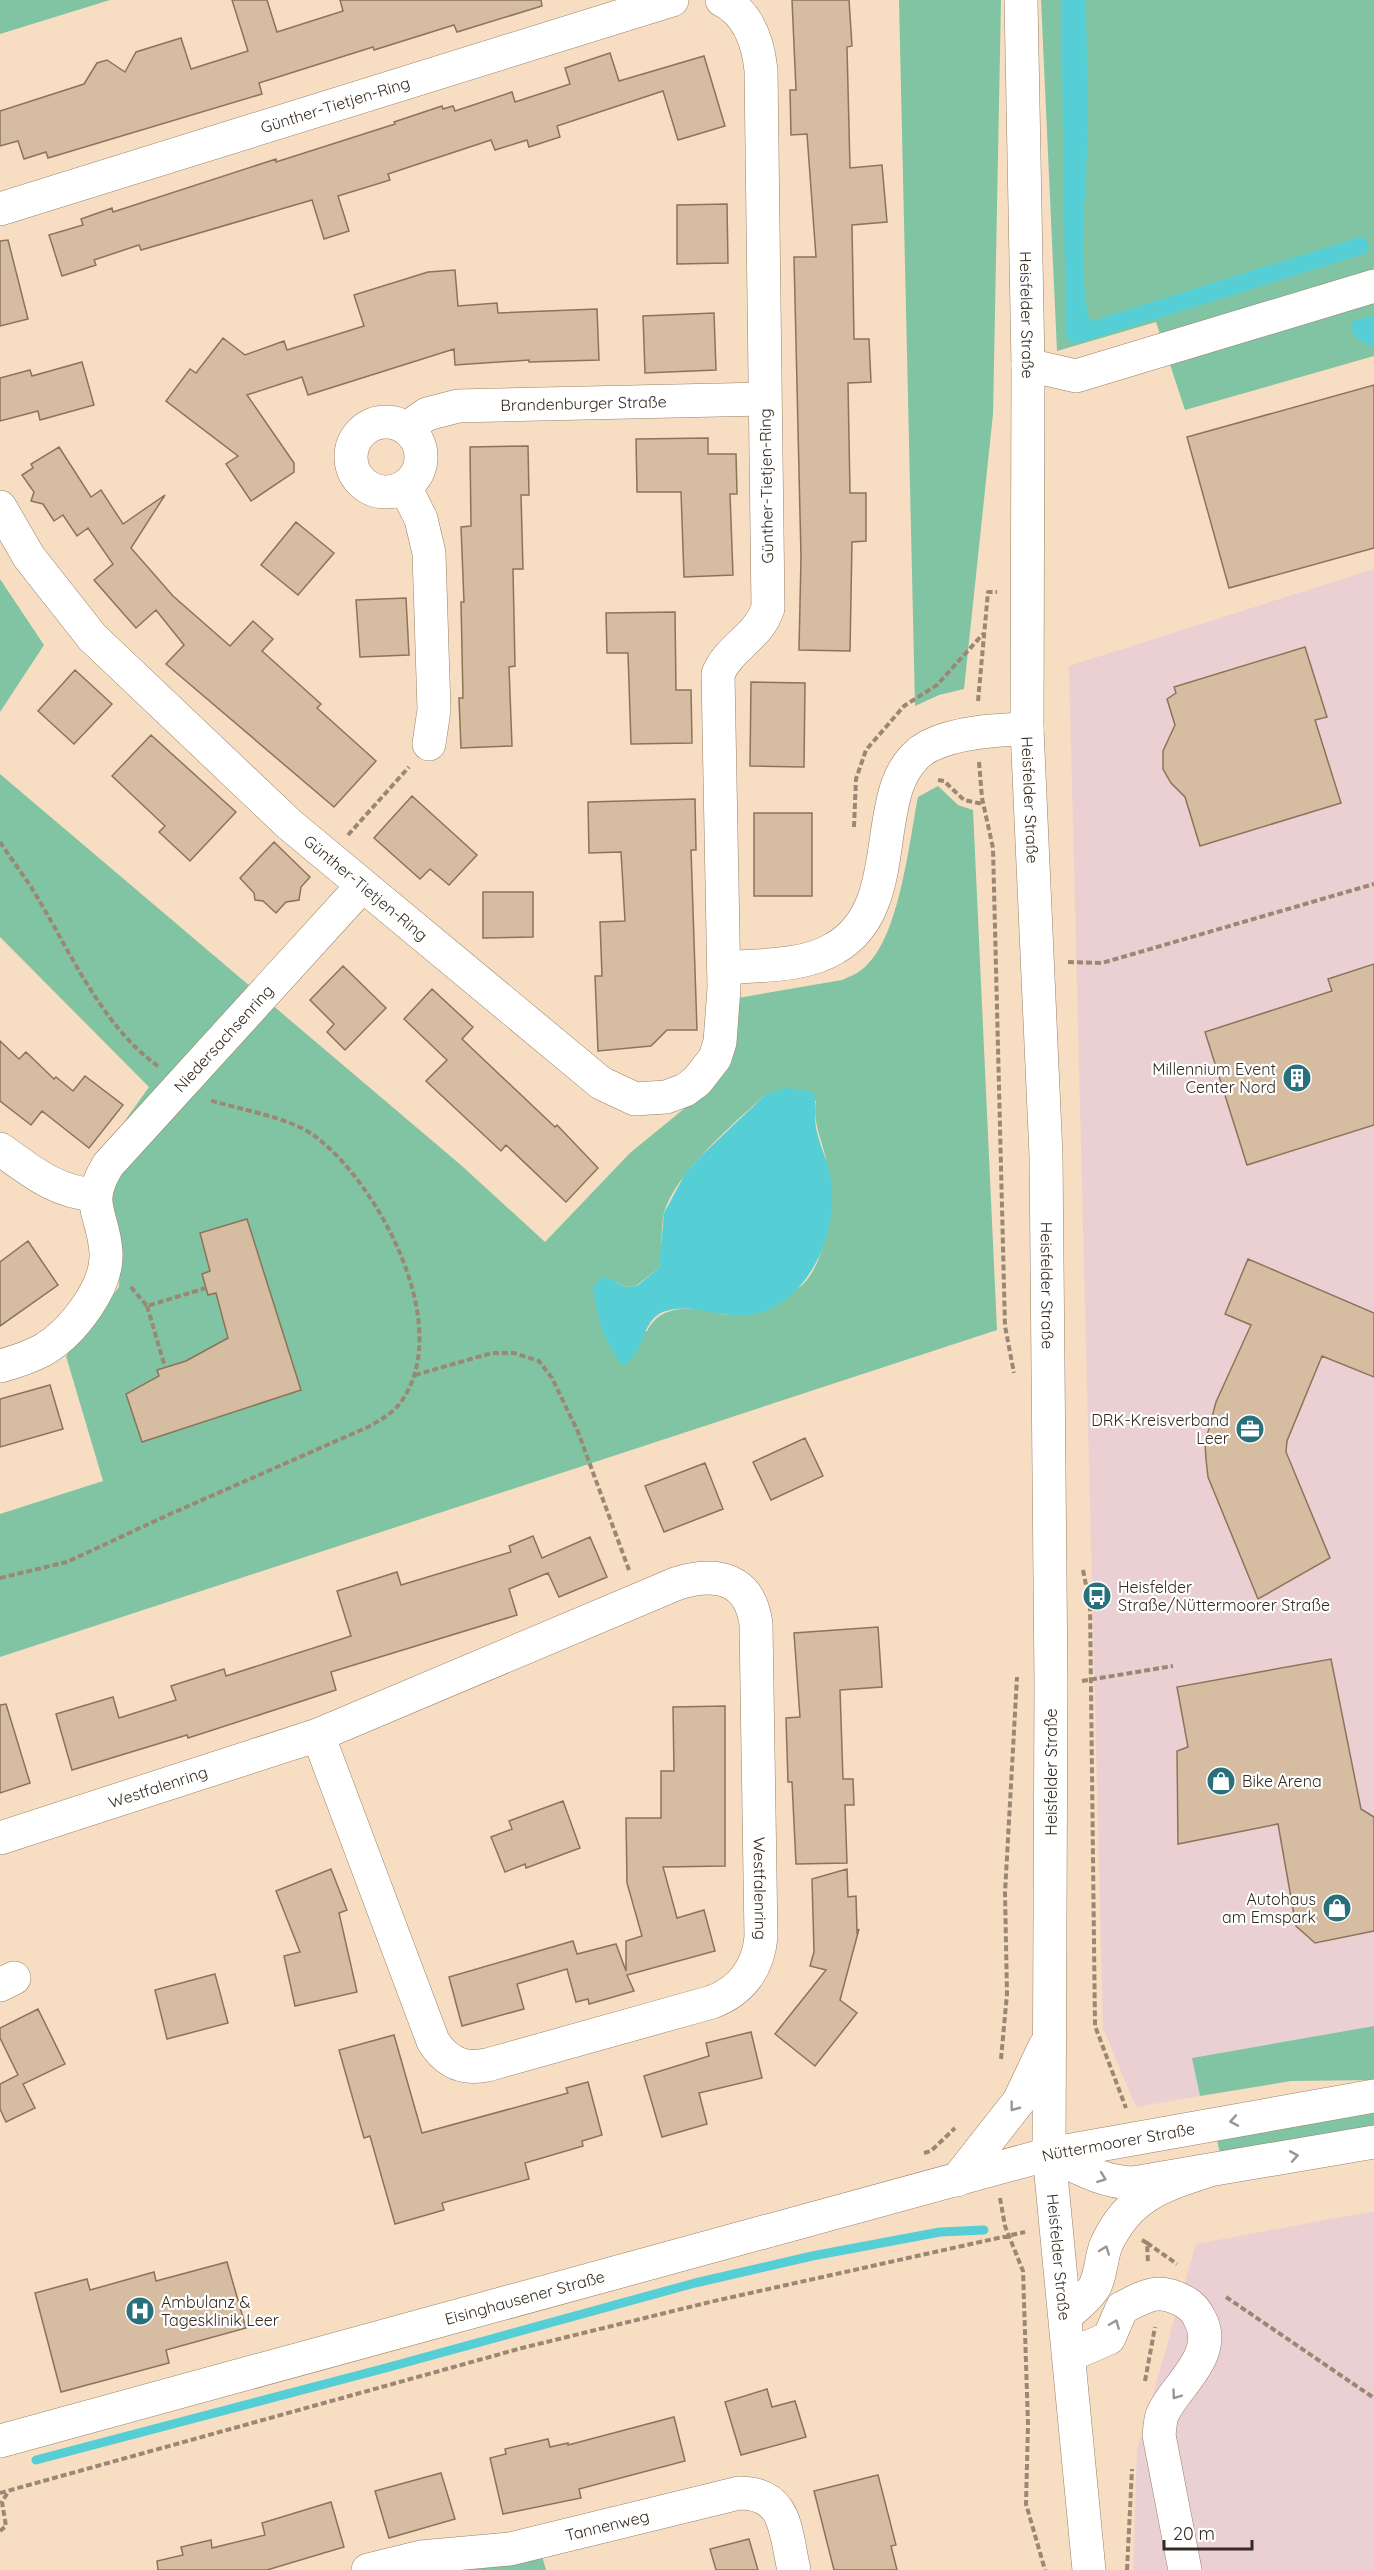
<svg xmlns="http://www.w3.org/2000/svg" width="1374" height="2570" viewBox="0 0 1374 2570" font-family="Quicksand,sans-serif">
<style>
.commercial{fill:#ebd0d3}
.green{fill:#80c4a3;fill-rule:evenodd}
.water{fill:#55cfd5}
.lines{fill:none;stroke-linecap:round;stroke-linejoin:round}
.stream{stroke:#55cfd5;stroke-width:9}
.building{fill:#d6bca1;stroke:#8c745a;stroke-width:1.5}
.minor-casing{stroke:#998067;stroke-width:34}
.major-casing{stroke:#998067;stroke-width:34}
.path{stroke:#9a8874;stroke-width:4;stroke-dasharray:6 3;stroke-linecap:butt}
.minor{stroke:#fff;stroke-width:33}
.major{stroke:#fff;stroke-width:33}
.oneway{stroke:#9a9590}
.labels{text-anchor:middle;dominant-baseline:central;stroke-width:4.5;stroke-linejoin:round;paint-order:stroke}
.street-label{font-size:16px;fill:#352b20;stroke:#fff}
.poi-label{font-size:16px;fill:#352b20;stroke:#fff;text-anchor:end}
</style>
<rect width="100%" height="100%" fill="#f7ddc1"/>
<path class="commercial" d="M 1374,569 L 1374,2026 L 1193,2058 L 1200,2096 L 1136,2107 L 1103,2028 L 1069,666 Z
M 1374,2211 L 1374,2570 L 1133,2570 L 1137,2450 L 1196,2244 Z"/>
<path class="green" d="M 0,0 L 110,0 L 0,34 Z
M 899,0 L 1001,0 L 993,414 L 964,689 L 939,695 L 915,706 Z
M 1041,0 L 1374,0 L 1374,356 L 1185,410 L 1156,322 L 1057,351 Z
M 0,579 L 44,645 L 0,712 Z
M 0,774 L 462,1166 L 545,1242 L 630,1153 L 718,1081 L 729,1058 L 738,998 L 842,980 C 851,976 859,973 866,966 C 900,934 909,842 918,797 L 938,786 L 958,805 L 973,810 L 997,1330 L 0,1657 L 0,1514 L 103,1481 L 66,1356 L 119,1287 L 120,1252 L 97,1160 L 149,1087 L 0,937 ZM 765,1095 L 816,1101 C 813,1122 820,1135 825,1155 C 833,1191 831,1259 801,1286 C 797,1289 734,1315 729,1315 C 723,1315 716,1312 711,1311 C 685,1307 660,1306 647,1331 L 609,1345 L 604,1328 L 615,1281 L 624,1287 L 636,1286 L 659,1268 C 663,1250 660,1231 664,1213 C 675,1173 734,1123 765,1095 Z
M 1374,2026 L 1374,2080 L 1291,2081 L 1200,2096 L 1192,2058 Z
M 1374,2109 L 1374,2134 L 1221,2159 L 1217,2140 Z
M 542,2556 L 546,2570 L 458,2570 Z"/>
<path class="water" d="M 1061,0 L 1086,0 C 1086,49 1089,98 1087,146 C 1086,204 1077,262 1089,320 L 1092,321 L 1360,237 L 1366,240 L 1369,249 L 1364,254 L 1079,343 L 1071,342 L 1066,336 Z
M 1374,316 L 1374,346 C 1362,344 1354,338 1351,326 L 1354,320 Z
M 787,1088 L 813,1092 C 818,1105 813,1118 817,1132 C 821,1149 829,1164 831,1181 C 839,1234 807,1307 749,1315 C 720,1319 692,1301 663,1312 C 640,1321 645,1356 623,1365 C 607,1351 593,1307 594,1286 L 603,1277 L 615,1281 L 624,1287 L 637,1286 L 659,1268 L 664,1213 L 685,1174 L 702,1155 L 765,1095 Z"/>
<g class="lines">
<path class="stream" d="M 36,2460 L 382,2369 L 695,2283 L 812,2256 L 940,2232 L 984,2230"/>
</g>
<path class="building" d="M 232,0 L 267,0 L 277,32 L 343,11 L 340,0 L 541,0 L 542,6 L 457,32 L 454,25 L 374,50 L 373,47 L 259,83 L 262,94 L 48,158 L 46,152 L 24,159 L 18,141 L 0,146 L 0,111 L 84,84 L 97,63 L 107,60 L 125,72 L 136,52 L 181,38 L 191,69 L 248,51 Z
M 792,0 L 849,0 L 852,46 L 847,47 L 850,168 L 882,165 L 887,222 L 852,225 L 854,339 L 869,339 L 871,382 L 848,383 L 850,493 L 866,493 L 866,541 L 852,542 L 850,651 L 799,650 L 801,557 L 794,257 L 816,257 L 807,134 L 791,135 L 790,90 L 796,90 Z
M 610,53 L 619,81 L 704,56 L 725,126 L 678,140 L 663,91 L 557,126 L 560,137 L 529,147 L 527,140 L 495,150 L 491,140 L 388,174 L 390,180 L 338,196 L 349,231 L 324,239 L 312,200 L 141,250 L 139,245 L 94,260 L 96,265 L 62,276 L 49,235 L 83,225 L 81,219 L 112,208 L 113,212 L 276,159 L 276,162 L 395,124 L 394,122 L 442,106 L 443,109 L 453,106 L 455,111 L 512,92 L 515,102 L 570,84 L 565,68 Z
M 727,204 L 728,263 L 677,264 L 677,205 Z
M 8,240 L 28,319 L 0,326 L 0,241 Z
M 455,270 L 458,306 L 497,303 L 498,313 L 597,309 L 599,360 L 529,362 L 529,360 L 455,365 L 454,349 L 308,395 L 302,377 L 247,395 L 294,463 L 294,472 L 251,501 L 226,464 L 238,456 L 166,401 L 190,369 L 196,373 L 223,338 L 245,355 L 284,341 L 287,350 L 364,326 L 354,295 L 428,272 Z
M 714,313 L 716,370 L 645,373 L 643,316 Z
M 82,362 L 94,405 L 40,420 L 38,411 L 0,421 L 0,378 L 30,370 L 32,376 Z
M 1374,385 L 1374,548 L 1229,588 L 1187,437 Z
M 708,438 L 708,454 L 736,454 L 737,494 L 730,494 L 733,575 L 684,577 L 681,492 L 637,492 L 636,439 Z
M 528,446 L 529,495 L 521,495 L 523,569 L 513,569 L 515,666 L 509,667 L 512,746 L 461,748 L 459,698 L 463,698 L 461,602 L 464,602 L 461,527 L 471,526 L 470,447 Z
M 59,447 L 91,497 L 101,490 L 123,524 L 165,495 L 131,548 L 173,596 L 230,646 L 253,621 L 273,639 L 262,651 L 321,704 L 317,708 L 376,761 L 334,807 L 166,664 L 184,645 L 156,610 L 136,628 L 94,580 L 113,564 L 88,528 L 77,536 L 63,515 L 54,521 L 43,504 L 31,501 L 34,492 L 22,475 L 33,468 L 31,464 Z
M 296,522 L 334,553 L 298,595 L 261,565 Z
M 406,598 L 409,655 L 360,657 L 356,600 Z
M 675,612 L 676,690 L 691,690 L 692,743 L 631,744 L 628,653 L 607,653 L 606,613 Z
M 1305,647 L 1327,717 L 1315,720 L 1341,803 L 1200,846 L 1185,797 L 1171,783 L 1163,769 L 1163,751 L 1175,725 L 1167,699 L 1176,693 L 1174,687 Z
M 75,670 L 112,704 L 74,744 L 38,711 Z
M 751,682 L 805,683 L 804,767 L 750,766 Z
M 151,735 L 236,812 L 190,861 L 159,832 L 165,826 L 112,776 Z
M 412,796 L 477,855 L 449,885 L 430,869 L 420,879 L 374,838 Z
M 695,799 L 696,850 L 691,850 L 697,1030 L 667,1030 L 651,1046 L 598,1051 L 595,976 L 602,976 L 600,922 L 625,921 L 621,852 L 589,853 L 588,802 Z
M 754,813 L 812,813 L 812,896 L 754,896 Z
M 274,842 L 310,877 L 301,887 L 299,900 L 286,902 L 276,913 L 263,901 L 255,900 L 254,893 L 240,878 Z
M 483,892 L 533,892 L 533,937 L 483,938 Z
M 1374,964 L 1374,1125 L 1247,1165 L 1205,1032 L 1332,991 L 1328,979 Z
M 343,966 L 386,1008 L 345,1050 L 327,1032 L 334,1024 L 310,1000 Z
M 432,989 L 473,1027 L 462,1039 L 555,1127 L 557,1125 L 598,1168 L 566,1202 L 506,1145 L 501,1151 L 426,1081 L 447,1060 L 404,1019 Z
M 0,1041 L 19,1059 L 26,1052 L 54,1079 L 56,1077 L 73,1091 L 85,1076 L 123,1105 L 89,1148 L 42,1111 L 31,1125 L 0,1101 Z
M 247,1219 L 301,1390 L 142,1442 L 126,1394 L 159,1376 L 157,1370 L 186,1361 L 228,1338 L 216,1293 L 208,1295 L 202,1274 L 210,1271 L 200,1233 Z
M 28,1241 L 58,1285 L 0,1326 L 0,1262 Z
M 1248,1259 L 1374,1313 L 1374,1377 L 1322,1356 L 1287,1441 L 1286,1452 L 1330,1558 L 1258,1599 L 1208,1477 L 1206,1459 L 1205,1443 L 1216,1402 L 1251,1325 L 1225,1314 Z
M 50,1385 L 63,1429 L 0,1447 L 0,1399 Z
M 805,1438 L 823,1476 L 771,1500 L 753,1462 Z
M 705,1463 L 723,1509 L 664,1532 L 645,1486 Z
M 533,1536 L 542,1558 L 590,1537 L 607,1577 L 559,1597 L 548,1573 L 509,1589 L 517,1615 L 331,1672 L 336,1690 L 188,1738 L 187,1735 L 72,1770 L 56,1714 L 113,1697 L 119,1718 L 176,1700 L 171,1686 L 224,1669 L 226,1676 L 351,1636 L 337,1591 L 397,1572 L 401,1585 L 511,1552 L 509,1546 Z
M 878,1627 L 882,1687 L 840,1690 L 843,1779 L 853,1779 L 854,1805 L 845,1805 L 847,1863 L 796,1864 L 792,1782 L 788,1782 L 786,1718 L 800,1717 L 794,1633 Z
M 1331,1659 L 1361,1809 L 1374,1817 L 1374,1931 L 1315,1943 L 1296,1926 L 1278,1824 L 1178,1844 L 1177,1751 L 1188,1747 L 1177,1687 Z
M 6,1704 L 30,1783 L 0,1793 L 0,1705 Z
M 725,1706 L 725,1866 L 663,1867 L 677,1918 L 704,1910 L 715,1951 L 627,1975 L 634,1991 L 589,2004 L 588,1999 L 576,2002 L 567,1969 L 517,1984 L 524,2009 L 462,2026 L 449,1977 L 573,1941 L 577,1954 L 616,1944 L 626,1971 L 626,1941 L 642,1936 L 627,1883 L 626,1818 L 661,1818 L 661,1771 L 674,1771 L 673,1707 Z
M 563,1801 L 580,1848 L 526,1868 L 525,1864 L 505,1872 L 491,1837 L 512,1829 L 509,1821 Z
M 331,1869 L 347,1910 L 339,1913 L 357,1992 L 295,2006 L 284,1956 L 300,1952 L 276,1891 Z
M 847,1869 L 848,1897 L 856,1896 L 857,1932 L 859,1929 L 840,2000 L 857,2013 L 815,2066 L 775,2034 L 826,1970 L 810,1966 L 814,1952 L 812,1879 Z
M 215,1974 L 228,2023 L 167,2039 L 155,1990 Z
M 38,2009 L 65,2064 L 23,2084 L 35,2108 L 6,2122 L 0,2109 L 0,2084 L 18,2075 L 0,2038 L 0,2028 Z
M 751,2032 L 762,2078 L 699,2093 L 707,2124 L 662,2137 L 644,2076 L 709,2056 L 706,2043 Z
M 394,2035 L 422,2133 L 568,2093 L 566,2088 L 588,2082 L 602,2135 L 582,2141 L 583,2146 L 525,2163 L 529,2179 L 442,2203 L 444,2210 L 395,2224 L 370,2136 L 364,2138 L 339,2050 Z
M 227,2262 L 246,2328 L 166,2350 L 169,2363 L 61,2392 L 35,2293 L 87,2279 L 90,2290 L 154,2272 L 156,2281 Z
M 767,2389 L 772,2407 L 795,2401 L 806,2437 L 741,2455 L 725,2402 Z
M 674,2417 L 685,2461 L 579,2489 L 581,2498 L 503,2514 L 490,2458 L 506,2454 L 505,2449 L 548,2439 L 550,2447 L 568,2443 L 568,2445 Z
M 441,2473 L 455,2519 L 389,2538 L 375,2491 Z
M 878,2475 L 896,2545 L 891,2546 L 897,2570 L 834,2570 L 814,2491 Z
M 331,2502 L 344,2547 L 267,2570 L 158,2570 L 157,2561 L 183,2555 L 181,2547 L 211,2540 L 212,2548 L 265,2535 L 262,2523 Z
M 749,2539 L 758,2570 L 716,2570 L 710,2549 Z"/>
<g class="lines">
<g class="minor-casing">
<g id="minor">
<path id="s1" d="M 0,209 L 672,0"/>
<path d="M 1028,365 L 1076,376 L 1374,286"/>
<circle cx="386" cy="457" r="35"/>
<path id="s2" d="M 407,428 L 427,414 L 458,406 L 764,399"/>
<path d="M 405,487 L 421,519 L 429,553 L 434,710 L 429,744"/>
<path id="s3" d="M 0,507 L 29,557 L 92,637 L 289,824 L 601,1083 L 635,1099 L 666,1097 L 685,1090 L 697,1081 L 715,1058 L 720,1042 L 724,988 L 718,674 C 729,647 759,637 768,608 L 761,70 C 758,42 748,13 722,0"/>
<path d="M 724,968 C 759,965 805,967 835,948 C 911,904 863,781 929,746 C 957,732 996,730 1027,729"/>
<path d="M 0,1149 C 31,1171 55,1192 95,1195"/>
<path id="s4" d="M 0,1366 C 15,1362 30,1357 43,1350 C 72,1333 108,1287 106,1253 C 104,1213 83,1206 108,1165 L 362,886"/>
<path id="s5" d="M 0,1838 L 318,1735 L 678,1583 C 718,1571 750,1579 756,1624 L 761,1937 C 758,1969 741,1991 712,2002 L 487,2065 C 463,2070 446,2062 433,2041 L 318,1735"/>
<path d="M 0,1985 L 14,1978"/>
<path d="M 1049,2154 C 1077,2167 1102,2182 1133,2183 L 1374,2142"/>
<path d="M 1070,2355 L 1109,2338 L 1122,2308 C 1147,2295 1159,2287 1185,2302 C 1193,2307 1196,2311 1200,2319 C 1219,2355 1177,2384 1163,2413 C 1160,2419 1160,2428 1159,2435 L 1185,2570"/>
<path id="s6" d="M 0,2441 L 1049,2154 L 1374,2096"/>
<path id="s7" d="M 368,2570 L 421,2557 L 510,2549 L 739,2493 C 788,2493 785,2532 794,2570"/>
</g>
</g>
<g class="major-casing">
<g id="major">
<path id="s8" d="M 1021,0 L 1028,365 L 1027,729 L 1046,1156 L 1051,1683 L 1049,2154 L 1089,2570"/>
<path d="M 957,2180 L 1019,2101 L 1045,2046"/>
<path d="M 1066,2316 C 1075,2307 1089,2297 1095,2286 C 1101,2274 1101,2258 1106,2245 C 1128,2197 1160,2186 1207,2171"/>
</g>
</g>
<path class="path" d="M 978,701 L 988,592 L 997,592
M 979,762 L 982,798 L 993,848 L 1005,1326 L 1014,1373
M 938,780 L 944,781 L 964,800 L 983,804
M 854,827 L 856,779 L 866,750 L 904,706 L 937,685 L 983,634
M 348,835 L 409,767
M 0,842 C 10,857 21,872 31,887 C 68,946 100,1025 158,1066
M 1068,962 L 1102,963 L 1374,884
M 131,1287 L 147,1306 L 206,1288
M 147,1306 L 165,1367
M 415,1375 L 492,1353 L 514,1353 L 539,1361 L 552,1378 L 578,1432 L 629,1570
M 1083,1570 L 1090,1605 L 1095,2026 L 1126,2108
M 0,1578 L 67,1562 L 168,1515 L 368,1427 C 382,1419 395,1412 403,1399 C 453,1324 379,1185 316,1137 C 290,1117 241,1110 209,1100
M 1082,1681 L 1173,1666
M 1001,2059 L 1007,1994 L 1005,1893 L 1017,1677
M 924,2153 L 931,2151 L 955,2128
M 1000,2198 L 1005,2226 L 1023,2271 L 1028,2424 L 1026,2504 L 1045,2570
M 1142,2240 L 1147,2243 L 1148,2263
M 1147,2243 L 1177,2264
M 1226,2297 L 1374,2398
M 1145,2381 L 1155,2327
M 0,2493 L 522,2348 L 710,2302 L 1025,2232
M 0,2531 L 6,2526 L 2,2502 L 8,2492
M 1127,2570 L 1132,2469"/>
<use href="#minor" class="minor"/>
<use href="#major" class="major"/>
</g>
<defs><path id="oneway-chevron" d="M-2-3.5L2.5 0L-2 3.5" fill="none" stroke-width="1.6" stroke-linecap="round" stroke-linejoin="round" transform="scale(1.5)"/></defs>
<g class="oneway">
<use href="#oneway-chevron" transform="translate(1014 2107) rotate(127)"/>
<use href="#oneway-chevron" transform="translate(1234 2121) rotate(170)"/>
<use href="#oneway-chevron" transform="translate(1294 2156) rotate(-10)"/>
<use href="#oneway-chevron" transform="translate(1102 2178) rotate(21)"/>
<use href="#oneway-chevron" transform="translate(1105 2250) rotate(-70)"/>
<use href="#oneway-chevron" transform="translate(1115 2324) rotate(-68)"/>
<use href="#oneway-chevron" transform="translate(1176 2395) rotate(126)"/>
</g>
<defs>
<g id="building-disc" transform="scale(1.5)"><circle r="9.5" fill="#28707b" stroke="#fff"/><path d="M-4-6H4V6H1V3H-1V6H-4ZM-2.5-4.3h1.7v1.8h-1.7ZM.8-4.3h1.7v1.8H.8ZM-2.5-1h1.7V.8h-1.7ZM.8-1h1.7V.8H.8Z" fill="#fff"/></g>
<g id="office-disc" transform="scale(1.5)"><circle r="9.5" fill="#28707b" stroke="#fff"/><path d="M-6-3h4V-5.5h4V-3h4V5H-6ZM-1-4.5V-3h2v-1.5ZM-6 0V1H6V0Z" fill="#fff"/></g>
<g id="bus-disc" transform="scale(1.5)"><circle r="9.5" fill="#28707b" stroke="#fff"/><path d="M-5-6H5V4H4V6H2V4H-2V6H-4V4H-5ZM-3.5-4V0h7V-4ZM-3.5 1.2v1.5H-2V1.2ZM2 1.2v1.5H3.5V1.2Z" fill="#fff"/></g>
<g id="shop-disc" transform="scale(1.5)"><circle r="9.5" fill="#28707b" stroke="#fff"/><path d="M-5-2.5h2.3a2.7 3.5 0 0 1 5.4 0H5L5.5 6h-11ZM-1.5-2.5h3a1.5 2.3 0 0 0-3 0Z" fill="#fff"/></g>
<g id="hospital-disc" transform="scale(1.5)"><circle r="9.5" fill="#28707b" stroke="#fff"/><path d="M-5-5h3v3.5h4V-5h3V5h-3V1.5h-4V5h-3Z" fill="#fff"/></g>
</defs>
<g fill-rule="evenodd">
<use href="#building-disc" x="1297" y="1078"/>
<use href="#office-disc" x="1250" y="1429"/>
<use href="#bus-disc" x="1097" y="1596"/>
<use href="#shop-disc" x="1221" y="1781"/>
<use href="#shop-disc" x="1337" y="1908"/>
<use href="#hospital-disc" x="140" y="2311"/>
</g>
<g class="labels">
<g class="street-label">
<text stroke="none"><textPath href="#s1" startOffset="351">Günther-Tietjen-Ring</textPath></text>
<text stroke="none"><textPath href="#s8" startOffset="315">Heisfelder Straße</textPath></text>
<text stroke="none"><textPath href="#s2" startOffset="182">Brandenburger Straße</textPath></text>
<text transform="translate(766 486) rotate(-91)">Günther-Tietjen-Ring</text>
<text stroke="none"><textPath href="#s8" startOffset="800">Heisfelder Straße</textPath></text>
<text stroke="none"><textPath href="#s3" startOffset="531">Günther-Tietjen-Ring</textPath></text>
<text stroke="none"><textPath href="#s4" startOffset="429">Niedersachsenring</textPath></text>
<text stroke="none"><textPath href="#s8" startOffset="1286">Heisfelder Straße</textPath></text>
<text transform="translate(1051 1772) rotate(-90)">Heisfelder Straße</text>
<text stroke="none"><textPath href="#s5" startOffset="166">Westfalenring</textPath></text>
<text stroke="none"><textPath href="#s5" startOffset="1094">Westfalenring</textPath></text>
<text stroke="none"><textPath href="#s6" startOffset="1158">Nüttermoorer Straße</textPath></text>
<text stroke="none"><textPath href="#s8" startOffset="2258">Heisfelder Straße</textPath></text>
<text stroke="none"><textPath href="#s6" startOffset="544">Eisinghausener Straße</textPath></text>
<text stroke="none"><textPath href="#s7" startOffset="244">Tannenweg</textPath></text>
</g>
<g class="poi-label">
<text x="1276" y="1069">Millennium Event<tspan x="1276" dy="18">Center Nord</tspan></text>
<text x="1229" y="1420">DRK-Kreisverband<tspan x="1229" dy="18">Leer</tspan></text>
<text x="1118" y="1587" text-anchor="start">Heisfelder<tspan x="1118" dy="18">Straße/Nüttermoorer Straße</tspan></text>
<text x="1242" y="1781" text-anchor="start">Bike Arena</text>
<text x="1316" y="1899">Autohaus<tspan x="1316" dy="18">am Emspark</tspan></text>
<text x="161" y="2302" text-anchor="start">Ambulanz &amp;<tspan x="161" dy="18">Tagesklinik Leer</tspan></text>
</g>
</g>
<path d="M1164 2540v9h88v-9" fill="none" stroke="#352b20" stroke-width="3"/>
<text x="1173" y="2540" font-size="18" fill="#352b20" stroke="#ffffff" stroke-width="4.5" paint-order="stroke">20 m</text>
</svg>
